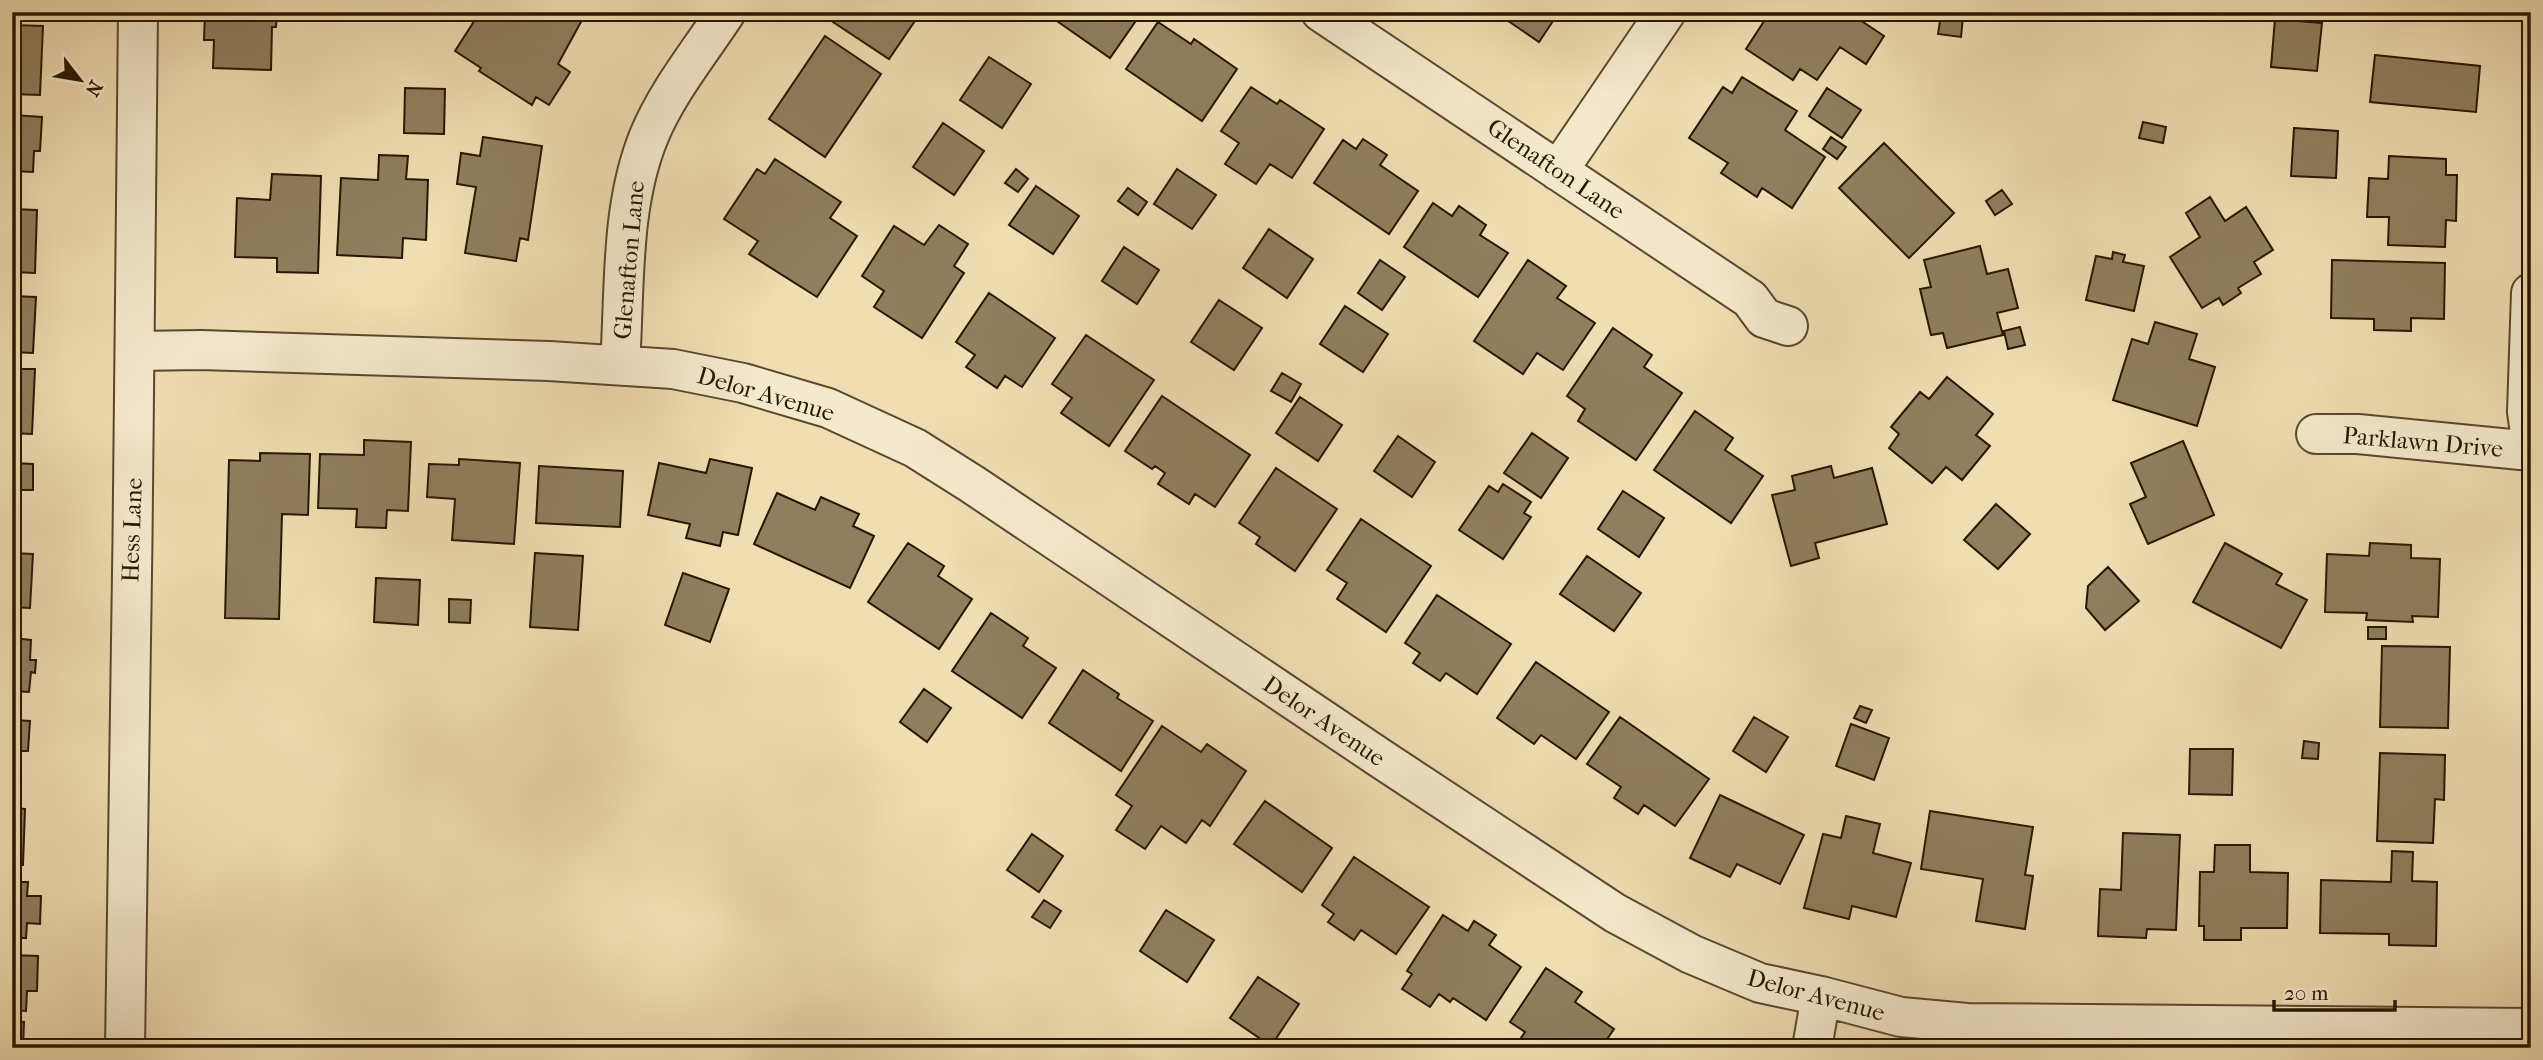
<svg xmlns="http://www.w3.org/2000/svg" width="2543" height="1060" viewBox="0 0 2543 1060" font-family="'IM FELL French Canon',serif">
<style>
.building{fill:#907e5e;stroke:#271702;stroke-width:2}
.lines{fill:none;stroke-linecap:round;stroke-linejoin:round}
.minor-casing{stroke:#59482e;stroke-width:42}
.minor{stroke:#f5e9cd;stroke-width:38}
.labels{text-anchor:middle;dominant-baseline:central;stroke-width:5;stroke-linejoin:round;paint-order:stroke}
.street-label{font-size:24px;fill:#271702;stroke:#f5e9cd}
</style>
<rect width="100%" height="100%" fill="#f0ddb2"/>
<filter id="stains"><feTurbulence type="fractalNoise" baseFrequency=".00286" numOctaves="4"/><feColorMatrix values="0 0 0 0 .2 0 0 0 0 .09 0 0 0 0 .02 0 0 0 .5 -.17"/></filter>
<radialGradient id="worn" r=".72"><stop offset=".6" stop-color="#630" stop-opacity="0"/><stop offset="1" stop-color="#630" stop-opacity=".3"/></radialGradient>
<path class="building" d="M 205,12 L 277,12 L 276,27 L 272,27 L 271,70 L 213,68 L 214,40 L 204,40 Z
M 480,12 L 524,12 L 532,18 L 535,12 L 571,12 L 582,20 L 558,64 L 570,72 L 549,105 L 536,97 L 532,105 L 479,71 L 481,68 L 455,51 Z
M 584,12 L 599,12 L 594,19 Z
M 840,12 L 921,12 L 889,59 L 833,22 Z
M 1044,12 L 1142,12 L 1110,58 Z
M 1495,12 L 1559,12 L 1539,42 Z
M 1770,12 L 1848,12 L 1884,36 L 1866,64 L 1840,47 L 1817,80 L 1800,69 L 1793,80 L 1746,49 Z
M 1941,15 L 1963,17 L 1961,37 L 1938,34 Z
M 2275,19 L 2322,23 L 2317,71 L 2271,67 Z
M 1158,22 L 1191,44 L 1194,39 L 1237,69 L 1202,121 L 1126,69 Z
M 12,25 L 43,26 L 40,95 L 12,94 Z
M 825,36 L 881,74 L 825,157 L 769,119 Z
M 2375,55 L 2480,66 L 2476,112 L 2370,102 Z
M 989,57 L 1031,84 L 1002,128 L 960,100 Z
M 1742,77 L 1797,111 L 1785,130 L 1825,157 L 1792,208 L 1762,188 L 1757,197 L 1721,173 L 1728,163 L 1689,138 L 1723,87 L 1732,93 Z
M 1251,87 L 1277,104 L 1280,100 L 1324,129 L 1292,178 L 1270,164 L 1256,184 L 1225,164 L 1239,143 L 1221,131 Z
M 405,88 L 445,89 L 444,134 L 404,133 Z
M 1827,88 L 1861,110 L 1842,138 L 1809,116 Z
M 12,115 L 42,117 L 40,151 L 34,151 L 33,172 L 12,171 Z
M 2143,122 L 2166,127 L 2163,143 L 2139,138 Z
M 943,123 L 984,151 L 954,195 L 913,167 Z
M 2294,128 L 2338,131 L 2336,178 L 2291,176 Z
M 483,137 L 542,146 L 528,240 L 520,238 L 516,261 L 465,253 L 476,187 L 457,184 L 461,153 L 480,156 Z
M 1831,137 L 1846,147 L 1837,159 L 1823,149 Z
M 1363,139 L 1387,155 L 1380,165 L 1418,191 L 1389,234 L 1314,183 L 1343,140 L 1356,149 Z
M 1884,143 L 1954,213 L 1909,258 L 1839,188 Z
M 379,155 L 408,156 L 406,179 L 428,180 L 426,240 L 403,238 L 402,258 L 337,255 L 341,178 L 378,180 Z
M 2389,156 L 2446,159 L 2446,175 L 2457,175 L 2456,221 L 2446,220 L 2445,247 L 2388,245 L 2389,217 L 2367,217 L 2369,178 L 2388,179 Z
M 775,159 L 841,202 L 830,218 L 857,236 L 817,297 L 749,254 L 758,241 L 724,219 L 757,169 L 765,174 Z
M 1016,169 L 1028,179 L 1018,192 L 1005,183 Z
M 1177,169 L 1216,195 L 1192,229 L 1154,204 Z
M 272,174 L 321,176 L 318,273 L 277,272 L 277,258 L 235,257 L 237,198 L 270,200 Z
M 1036,186 L 1079,216 L 1053,254 L 1009,225 Z
M 1128,188 L 1147,202 L 1138,215 L 1118,201 Z
M 2002,190 L 2012,204 L 1995,215 L 1986,201 Z
M 2210,197 L 2225,221 L 2246,207 L 2273,250 L 2254,262 L 2261,274 L 2238,288 L 2241,293 L 2223,305 L 2219,298 L 2202,308 L 2170,257 L 2200,237 L 2186,213 Z
M 1433,203 L 1452,216 L 1459,206 L 1486,225 L 1480,235 L 1508,253 L 1478,297 L 1404,247 Z
M 12,209 L 37,210 L 35,273 L 12,272 Z
M 939,225 L 968,244 L 954,266 L 964,273 L 922,338 L 874,307 L 884,291 L 862,276 L 894,226 L 924,245 Z
M 1269,229 L 1313,259 L 1287,298 L 1243,268 Z
M 1980,246 L 1987,274 L 2008,269 L 2018,308 L 1997,313 L 2003,335 L 1947,348 L 1943,333 L 1931,335 L 1920,289 L 1931,287 L 1924,260 Z
M 1124,247 L 1159,270 L 1137,304 L 1102,281 Z
M 2113,252 L 2125,255 L 2123,262 L 2144,266 L 2134,311 L 2086,300 L 2096,256 L 2112,259 Z
M 1380,260 L 1405,277 L 1382,310 L 1358,293 Z
M 1528,260 L 1566,286 L 1557,298 L 1595,323 L 1563,370 L 1537,353 L 1523,374 L 1474,341 Z
M 2332,260 L 2445,263 L 2444,319 L 2411,318 L 2411,331 L 2374,330 L 2374,319 L 2331,318 Z
M 989,293 L 1055,338 L 1022,387 L 1005,376 L 997,388 L 966,367 L 975,355 L 956,342 Z
M 12,296 L 36,297 L 33,353 L 12,352 Z
M 1219,300 L 1262,328 L 1234,370 L 1191,342 Z
M 1345,306 L 1388,334 L 1363,372 L 1320,344 Z
M 2155,322 L 2197,334 L 2189,359 L 2215,367 L 2197,426 L 2113,400 L 2132,339 L 2148,344 Z
M 2020,327 L 2025,345 L 2008,349 L 2004,331 Z
M 1613,328 L 1652,355 L 1644,367 L 1682,393 L 1636,460 L 1578,421 L 1585,409 L 1567,396 Z
M 1086,335 L 1154,380 L 1109,446 L 1061,413 L 1072,398 L 1052,384 Z
M 12,369 L 35,369 L 32,434 L 12,433 Z
M 1282,373 L 1301,384 L 1291,402 L 1271,391 Z
M 1947,377 L 1993,414 L 1976,435 L 1990,446 L 1962,480 L 1946,467 L 1932,483 L 1889,448 L 1899,434 L 1891,427 L 1920,392 L 1929,399 Z
M 1162,396 L 1250,455 L 1215,507 L 1195,494 L 1189,504 L 1158,484 L 1165,473 L 1155,466 L 1152,469 L 1125,451 Z
M 1300,397 L 1342,425 L 1318,461 L 1276,433 Z
M 1695,411 L 1733,438 L 1725,450 L 1763,476 L 1731,523 L 1654,470 Z
M 1532,433 L 1568,458 L 1541,498 L 1504,473 Z
M 1398,436 L 1435,462 L 1412,497 L 1374,471 Z
M 364,440 L 411,442 L 408,511 L 387,510 L 386,528 L 356,527 L 357,509 L 318,508 L 320,454 L 364,455 Z
M 2183,441 L 2214,515 L 2148,544 L 2130,504 L 2146,497 L 2131,463 Z
M 260,453 L 310,454 L 308,515 L 282,514 L 279,619 L 225,618 L 229,460 L 260,461 Z
M 459,459 L 520,463 L 514,544 L 452,540 L 455,499 L 427,497 L 429,464 L 459,465 Z
M 710,459 L 752,468 L 738,535 L 723,532 L 720,546 L 686,538 L 690,524 L 648,515 L 659,463 L 706,473 Z
M 12,463 L 33,464 L 33,490 L 20,490 L 19,527 L 12,526 Z
M 539,466 L 623,471 L 620,527 L 536,523 Z
M 1831,466 L 1834,478 L 1872,468 L 1887,524 L 1815,543 L 1819,558 L 1791,566 L 1772,495 L 1795,490 L 1792,476 Z
M 1276,468 L 1337,509 L 1295,571 L 1256,544 L 1260,537 L 1239,523 Z
M 1503,484 L 1531,502 L 1524,513 L 1531,517 L 1503,559 L 1459,530 L 1489,486 L 1498,492 Z
M 1623,491 L 1664,518 L 1639,557 L 1598,529 Z
M 777,493 L 815,510 L 821,497 L 859,514 L 853,526 L 874,536 L 850,588 L 754,544 Z
M 1996,504 L 2030,534 L 1998,569 L 1964,540 Z
M 1361,519 L 1431,566 L 1386,632 L 1337,599 L 1347,583 L 1327,570 Z
M 908,543 L 944,566 L 938,576 L 972,599 L 939,649 L 868,602 Z
M 2225,543 L 2282,574 L 2276,584 L 2307,600 L 2281,648 L 2193,602 Z
M 2370,543 L 2411,545 L 2411,558 L 2440,559 L 2438,617 L 2412,616 L 2413,622 L 2366,620 L 2367,613 L 2325,612 L 2327,554 L 2369,556 Z
M 12,553 L 33,554 L 30,608 L 12,607 Z
M 535,553 L 583,556 L 578,630 L 530,627 Z
M 1587,556 L 1641,593 L 1614,631 L 1560,594 Z
M 2108,567 L 2139,601 L 2105,630 L 2086,608 L 2088,586 Z
M 683,573 L 729,589 L 710,642 L 665,625 Z
M 376,578 L 420,580 L 418,625 L 374,622 Z
M 1437,595 L 1511,644 L 1477,694 L 1446,673 L 1440,681 L 1413,663 L 1420,653 L 1405,643 Z
M 449,599 L 471,600 L 470,623 L 449,622 Z
M 991,613 L 1028,638 L 1023,646 L 1056,668 L 1022,718 L 952,671 Z
M 2368,627 L 2386,627 L 2386,639 L 2368,639 Z
M 12,638 L 31,640 L 30,660 L 36,660 L 35,673 L 31,672 L 29,692 L 12,691 Z
M 2382,646 L 2450,647 L 2448,728 L 2380,727 Z
M 1536,662 L 1609,712 L 1576,759 L 1541,735 L 1534,744 L 1497,718 Z
M 1083,670 L 1119,694 L 1117,698 L 1153,721 L 1121,771 L 1049,723 Z
M 924,689 L 951,708 L 927,742 L 900,722 Z
M 1860,706 L 1872,710 L 1866,723 L 1854,718 Z
M 1620,717 L 1709,779 L 1675,826 L 1644,805 L 1638,814 L 1614,798 L 1621,787 L 1587,764 Z
M 1754,717 L 1788,737 L 1766,772 L 1733,751 Z
M 12,720 L 30,721 L 28,751 L 19,751 L 17,784 L 12,784 Z
M 1851,724 L 1889,738 L 1874,780 L 1836,766 Z
M 1162,726 L 1201,752 L 1207,744 L 1246,771 L 1210,826 L 1202,820 L 1186,843 L 1161,826 L 1145,849 L 1116,830 L 1132,806 L 1116,795 Z
M 2304,741 L 2319,743 L 2318,759 L 2302,758 Z
M 2190,749 L 2233,749 L 2232,795 L 2189,794 Z
M 2380,753 L 2445,755 L 2444,800 L 2435,799 L 2433,843 L 2377,841 Z
M 1720,795 L 1804,835 L 1780,884 L 1737,864 L 1730,877 L 1690,858 Z
M 1265,801 L 1332,848 L 1302,892 L 1234,844 Z
M 12,808 L 25,809 L 23,865 L 12,865 Z
M 1930,811 L 2033,827 L 2025,875 L 2033,876 L 2025,929 L 1976,921 L 1983,879 L 1921,869 Z
M 1846,816 L 1880,824 L 1873,853 L 1911,863 L 1896,917 L 1852,906 L 1849,919 L 1804,908 L 1823,834 L 1841,838 Z
M 2123,833 L 2180,835 L 2176,930 L 2147,929 L 2146,938 L 2098,936 L 2100,889 L 2121,890 Z
M 1032,834 L 1063,856 L 1039,892 L 1007,870 Z
M 2215,845 L 2250,845 L 2250,872 L 2288,873 L 2287,928 L 2241,928 L 2241,940 L 2204,940 L 2204,926 L 2199,926 L 2200,872 L 2214,872 Z
M 2392,851 L 2413,852 L 2412,881 L 2437,882 L 2436,946 L 2389,945 L 2389,934 L 2320,933 L 2321,880 L 2391,882 Z
M 1354,857 L 1429,907 L 1396,954 L 1361,930 L 1354,940 L 1328,922 L 1334,914 L 1322,905 Z
M 12,882 L 28,882 L 27,896 L 41,896 L 40,924 L 27,923 L 26,938 L 12,938 Z
M 1044,900 L 1061,911 L 1050,928 L 1032,917 Z
M 1166,910 L 1214,940 L 1187,982 L 1140,951 Z
M 1443,915 L 1468,931 L 1474,921 L 1496,935 L 1489,945 L 1521,967 L 1486,1020 L 1453,998 L 1450,1002 L 1439,994 L 1430,1007 L 1402,989 L 1412,974 L 1407,971 Z
M 12,955 L 38,956 L 37,991 L 27,991 L 26,1011 L 12,1010 Z
M 1546,968 L 1582,992 L 1575,1002 L 1614,1029 L 1601,1048 L 1514,1048 L 1525,1032 L 1510,1022 Z
M 1258,977 L 1299,1004 L 1271,1046 L 1230,1018 Z
M 12,1021 L 24,1022 L 23,1048 L 12,1048 Z"/>
<g class="lines">
<g class="minor-casing">
<path id="minor" d="M 1321,12 L 1750,299 L 1764,318 L 1788,326
M 1558,171 L 1666,12
M 2531,293 L 2527,412 L 2531,439
M 136,351 L 201,350 L 549,361 L 673,369 L 743,383 L 828,408 L 915,448 L 972,484 L 1380,758 L 1615,913 L 1691,954 L 1760,983 L 1821,996 L 1901,1017 L 1967,1023 L 2531,1028
M 620,365 C 625,289 620,207 649,136 C 667,92 700,52 726,12
M 2316,434 L 2358,434 L 2531,451
M 125,1048 C 130,703 136,357 138,12
M 1812,1048 L 1821,996"/>
</g>
<use href="#minor" class="minor"/>
</g>
<g class="labels">
<g class="street-label">
<text transform="translate(1556 169) rotate(34)">Glenafton Lane</text>
<text transform="translate(629 260) rotate(-85)">Glenafton Lane</text>
<text transform="translate(766 394) rotate(16)">Delor Avenue</text>
<text transform="translate(2423 442) rotate(5)">Parklawn Drive</text>
<text transform="translate(132 530) rotate(-88)">Hess Lane</text>
<text transform="translate(1324 721) rotate(34)">Delor Avenue</text>
<text transform="translate(1816 995) rotate(15)">Delor Avenue</text>
</g>
</g>
<rect width="2543" height="1060" fill="none" stroke="#f0ddb2" stroke-width="42"/>
<rect x="14" y="14" width="2515" height="1032" fill="none" stroke="#271702" stroke-width="3.5"/>
<rect x="21" y="21" width="2501" height="1018" fill="none" stroke="#271702" stroke-width="2"/>
<g transform="translate(80 80) rotate(121)" stroke="#f5e9cd" stroke-width="5" paint-order="stroke">
<path d="M0-5L12 26L0 18L-12 26Z" fill="#271702"/>
<text y="-10" font-size="19" font-weight="bold" text-anchor="middle" fill="#271702">N</text>
</g>
<path d="M2274 1000v10h121v-10" fill="none" stroke="#271702" stroke-width="3.5"/>
<text x="2284" y="1000" font-size="21" fill="#271702" stroke="#f5e9cd" stroke-width="5" paint-order="stroke">20 m</text>
<rect width="100%" height="100%" filter="url(#stains)"/>
<rect width="100%" height="100%" fill="url(#worn)"/>
</svg>
